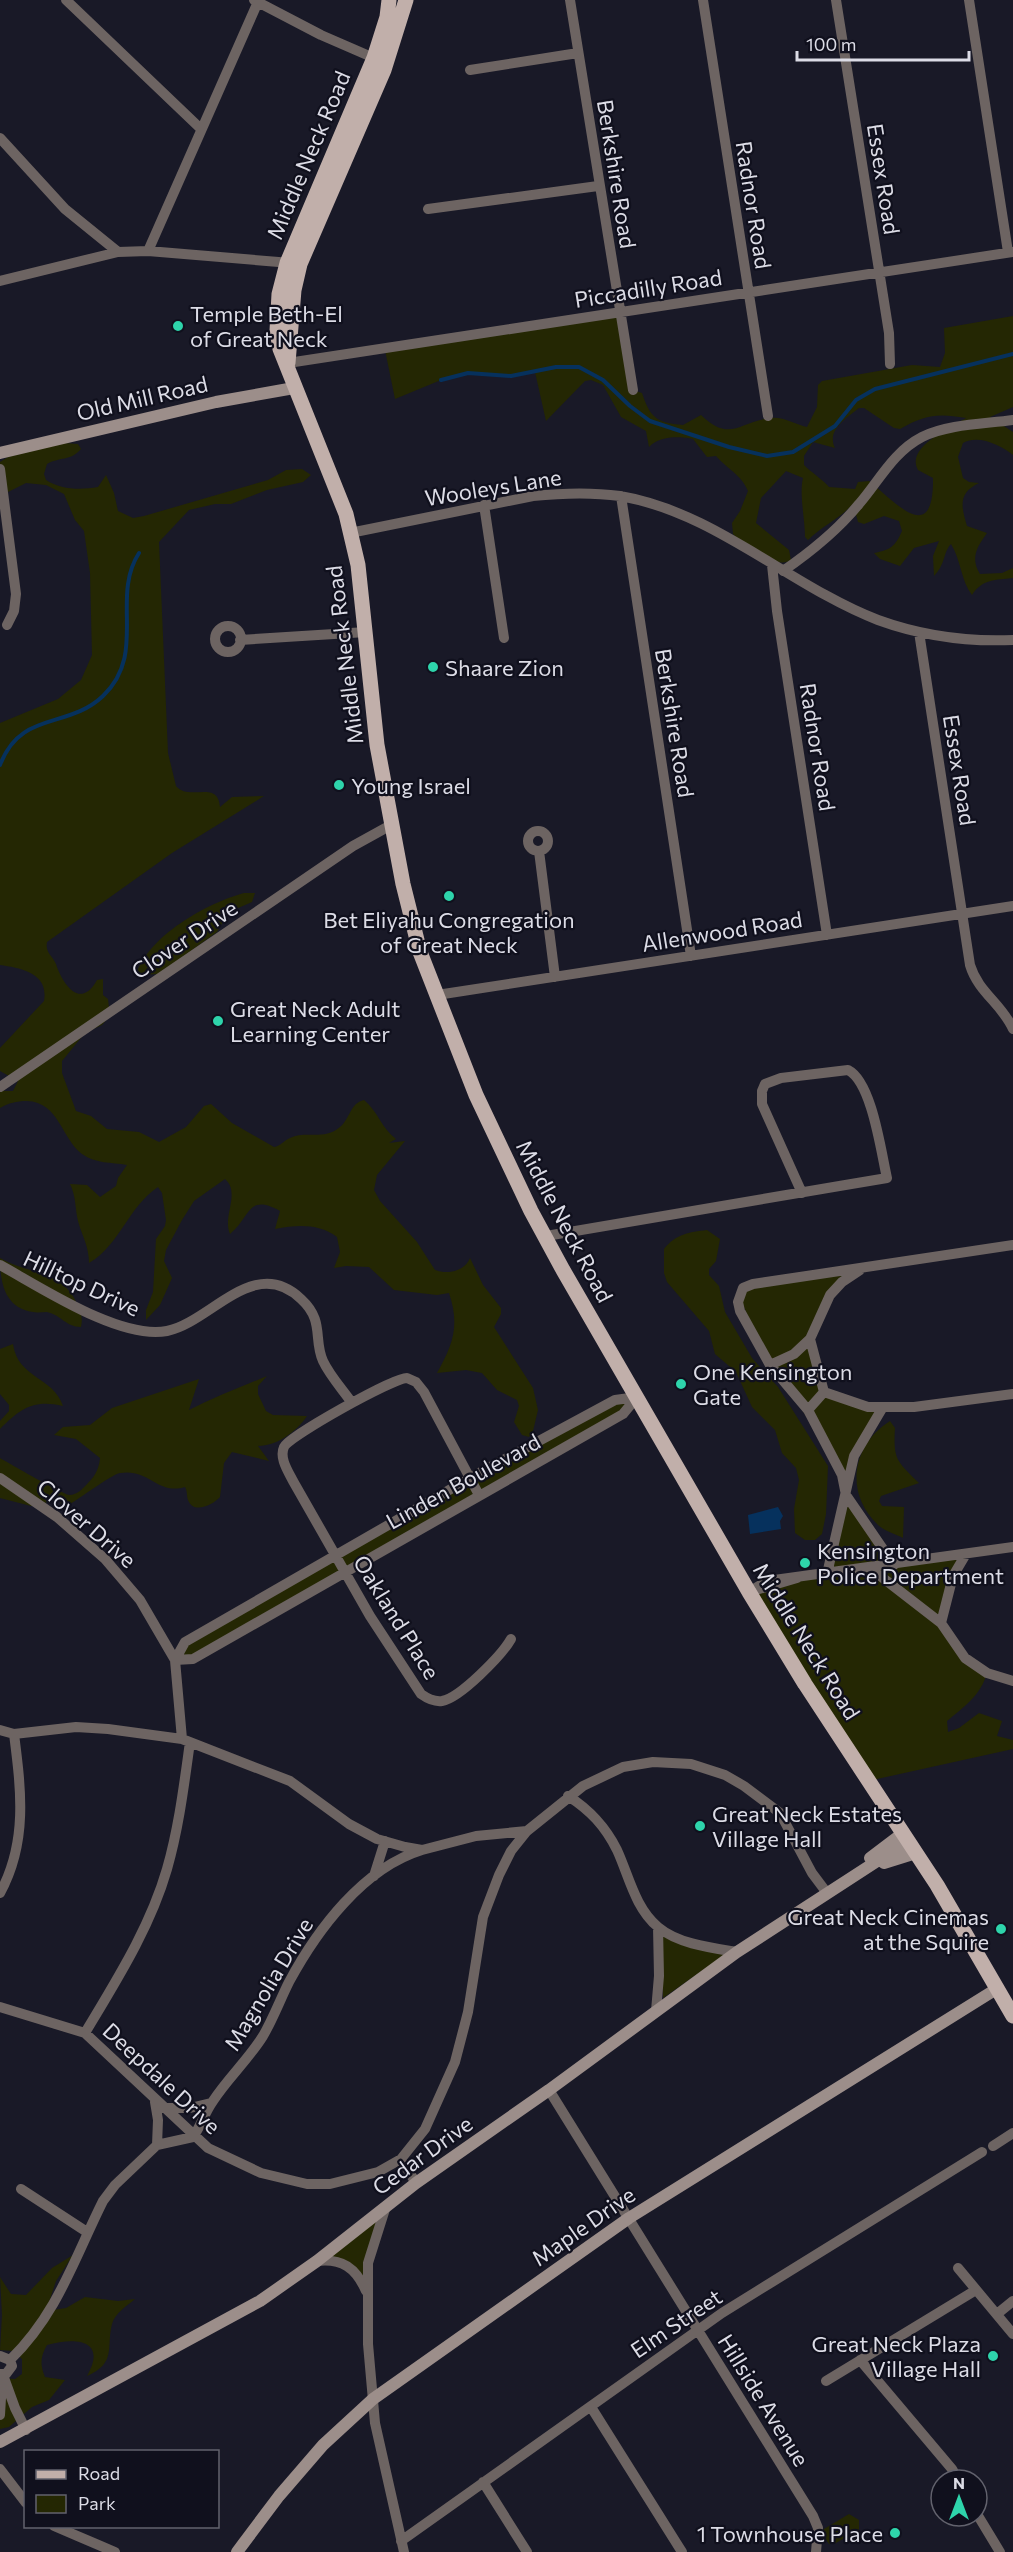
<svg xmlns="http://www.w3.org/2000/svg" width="1013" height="2552" viewBox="0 0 1013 2552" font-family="Commissioner,sans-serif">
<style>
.green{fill:#242703;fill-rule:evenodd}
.water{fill:#06315d}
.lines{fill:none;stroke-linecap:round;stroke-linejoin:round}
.stream{stroke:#06315d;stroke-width:4}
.street{stroke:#6d6462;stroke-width:10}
.secondary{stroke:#9c8e8a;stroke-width:12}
.primary{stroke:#c1afaa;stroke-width:15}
.poi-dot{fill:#2ed4ab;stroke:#10101d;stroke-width:2}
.labels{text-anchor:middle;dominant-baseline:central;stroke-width:4.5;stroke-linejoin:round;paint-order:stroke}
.street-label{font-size:22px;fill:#dcdce6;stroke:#10101d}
.poi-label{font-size:22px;fill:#dcdce6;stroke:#10101d;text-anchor:start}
</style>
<rect width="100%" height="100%" fill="#191927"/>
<path class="green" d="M 619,313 L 633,390 L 642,393 C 650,417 656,423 683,425 L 701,415 C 730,443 739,422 770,418 C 782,416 795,424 807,427 L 817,407 L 818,385 L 822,381 L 912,365 L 940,367 L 945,353 L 944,328 L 1013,316 L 1013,407 L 990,417 L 1013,432 L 1013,455 C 1001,445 978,434 963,443 L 958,457 L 963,478 L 969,482 L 979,483 C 958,493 961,506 967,526 L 987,533 C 977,547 970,558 980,574 L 1002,573 L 1013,568 L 1013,578 C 996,580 982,579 972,595 C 961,581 961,560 951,544 C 943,552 946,564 934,576 L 933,556 L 939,541 L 914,548 L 900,566 L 880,559 L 874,553 C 890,550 895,547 902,531 L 899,521 L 884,516 L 864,524 L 858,522 L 853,504 C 839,519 822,526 808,540 L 805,537 C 805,519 799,494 803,478 L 786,471 L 761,498 L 756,523 L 789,550 L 791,560 C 776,570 744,546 733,534 L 732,523 L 740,511 L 748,491 C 741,474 727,469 716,456 L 707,457 L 693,439 C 678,436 659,436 649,447 L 646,431 L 621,417 L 603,385 L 591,380 L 585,381 L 546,421 L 535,372 L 511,376 L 468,373 L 441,380 L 395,399 L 385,350 ZM 859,408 L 864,408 L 894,428 L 900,429 C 925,415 937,413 966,418 C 951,428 905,447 918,470 L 933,478 C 934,547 896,503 869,481 L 858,482 L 855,489 L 829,487 C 822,479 812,473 804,465 L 804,456 L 813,442 L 835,448 C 826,430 847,418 859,408 Z
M 64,443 L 78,444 L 81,449 C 71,461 59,457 47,464 L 44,474 L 46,480 C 61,490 81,490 98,487 L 106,475 L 114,493 L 118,511 L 133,518 L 144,516 L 268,480 L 286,470 L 302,469 L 311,475 L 303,482 L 267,490 L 231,504 L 215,504 L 189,510 L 159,542 L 168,753 L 176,786 C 189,802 218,779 220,807 L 232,797 L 264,796 L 172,853 L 47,942 C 45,953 52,955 56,964 C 62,983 80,1011 97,980 L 103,979 L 103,995 L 108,999 L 110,1016 L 102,1025 L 85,1033 L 62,1061 L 62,1073 L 76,1111 L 91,1116 L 107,1129 L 139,1132 L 159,1142 L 186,1127 L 204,1106 L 211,1104 L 232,1123 L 274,1147 C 281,1146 283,1141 290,1138 C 306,1130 324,1141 340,1127 C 350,1119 350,1103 364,1100 C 377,1110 382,1129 396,1139 L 389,1143 L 405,1141 L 377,1175 L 374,1190 L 380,1201 L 417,1242 L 435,1270 C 448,1275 465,1271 470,1258 L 483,1285 L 501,1308 L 501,1314 L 494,1327 L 533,1388 L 538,1410 L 533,1431 L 529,1437 L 522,1435 L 514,1422 L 519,1406 L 517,1400 L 497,1390 L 482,1373 L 466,1370 L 437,1373 C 453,1344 460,1326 449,1293 L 437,1295 L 394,1290 L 369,1267 L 346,1266 L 334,1268 L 340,1252 L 337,1237 C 318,1223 297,1225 275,1229 L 280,1211 C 247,1193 251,1217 230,1234 C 222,1216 241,1193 225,1179 L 194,1201 L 182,1220 L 166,1250 L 164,1261 L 172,1278 L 160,1305 L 146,1320 L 146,1310 L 153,1292 L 156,1239 L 165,1226 L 166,1220 L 162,1193 L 158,1187 C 128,1207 120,1245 89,1263 C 89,1246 82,1236 78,1221 C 75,1208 76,1196 70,1184 L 87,1185 L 100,1197 L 116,1186 L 118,1178 L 127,1165 C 111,1162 96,1164 82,1154 C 61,1138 59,1102 27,1101 C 16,1101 9,1103 0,1108 L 0,1086 L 4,1091 L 13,1091 L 18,1081 L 0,1071 L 0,1048 L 44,1001 C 49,973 21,968 0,965 L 0,723 L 58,699 L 81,680 L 92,655 L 90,573 L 84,531 L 75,520 L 64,494 L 46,485 L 26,483 L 8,492 L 0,489 L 0,462 L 8,457 Z
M 244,893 L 255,893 L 252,902 L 229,912 L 217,932 L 159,974 L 136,975 C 148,936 207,903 244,893 Z
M 707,1230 L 720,1239 L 716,1261 L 709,1269 L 709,1275 L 719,1286 L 725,1312 L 752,1358 L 778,1387 L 828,1466 L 826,1514 L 822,1534 L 815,1540 L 805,1540 L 795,1533 L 794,1509 L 799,1480 L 796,1468 L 782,1453 L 775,1430 L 752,1407 L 736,1372 L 715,1354 L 709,1331 L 667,1282 L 664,1273 L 664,1249 C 676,1234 689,1232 707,1230 Z
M 0,1258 C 27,1274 64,1271 77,1304 C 81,1312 83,1318 81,1327 C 66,1327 61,1315 47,1312 C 42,1312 37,1313 33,1312 C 4,1308 0,1281 0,1258 Z
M 863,1268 L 842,1282 L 810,1339 L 824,1392 L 883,1407 L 854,1456 L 846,1495 L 894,1565 L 966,1554 L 941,1623 L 946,1633 L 987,1673 C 981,1695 964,1707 947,1721 L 948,1732 L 959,1728 L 979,1713 L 1002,1721 L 997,1736 L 1013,1740 L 1013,1749 L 868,1781 L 749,1592 L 827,1574 L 846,1495 L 828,1447 L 770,1365 L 739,1296 L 741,1291 Z
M 13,1344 C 18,1379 53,1376 63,1406 C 33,1399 20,1409 0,1429 L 0,1421 L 9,1411 L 9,1405 L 0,1394 L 0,1349 Z
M 267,1376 L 258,1386 L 258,1394 L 266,1411 L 273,1415 L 307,1416 C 296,1432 277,1446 258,1446 L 269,1461 L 232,1452 L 224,1463 L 220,1497 C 214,1504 195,1514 189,1502 C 186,1497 188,1492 185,1487 C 157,1495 149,1468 120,1473 C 112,1474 74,1503 60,1510 L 61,1499 L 31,1506 L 0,1498 L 0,1458 C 10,1464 63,1494 69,1495 C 78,1495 83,1488 88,1483 C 96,1475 99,1468 100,1458 L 76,1439 L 54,1435 L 63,1427 L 90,1425 L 112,1408 L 199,1379 L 189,1410 C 214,1397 241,1387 267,1376 Z
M 637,1397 L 623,1414 L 193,1659 L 175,1660 L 185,1642 L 615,1400 Z
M 890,1421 L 895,1428 C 893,1460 897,1461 919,1483 L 881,1496 L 879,1501 L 882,1506 L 904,1507 L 903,1538 C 896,1534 884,1531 878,1525 C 844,1493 852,1445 890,1421 Z
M 661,1934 L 727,1953 L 663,1998 Z
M 382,2213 L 365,2286 L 359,2273 L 324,2258 Z
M 73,2255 L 56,2281 L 46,2311 L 66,2308 L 85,2297 L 118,2301 L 135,2299 C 127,2306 115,2313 112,2324 C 106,2347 117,2363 87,2376 C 108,2339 75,2337 47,2345 C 40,2357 40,2365 45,2377 L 65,2380 L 49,2400 L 32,2407 L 9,2427 L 0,2429 L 0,2378 L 15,2379 L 22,2374 L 22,2359 L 13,2351 L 0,2350 L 2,2315 L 0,2277 L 11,2294 L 26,2295 L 52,2268 Z
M 849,2514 L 859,2520 L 859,2530 L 834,2544 L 829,2544 L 822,2534 L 824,2529 Z"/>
<path class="water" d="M 778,1507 L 783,1516 L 780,1521 L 781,1529 L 750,1534 L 748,1515 Z"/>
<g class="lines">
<path class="stream" d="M 441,380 L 468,373 L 511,376 L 556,367 L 579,367 L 603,380 L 630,406 L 650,421 L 729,447 L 767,456 L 793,452 L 835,426 L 856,400 L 875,389 L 1013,354
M 0,765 C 21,710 67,730 103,696 C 148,653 110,598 139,553"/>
<path class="street" d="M 66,0 L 201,129
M 254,0 L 321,35 L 374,58
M 570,0 L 633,390
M 703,0 L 768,416
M 836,0 L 889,333 L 890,364
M 969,0 L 1008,252
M 470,70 L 578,53
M 0,138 L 65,209 L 118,252 L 148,251 L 291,263
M 428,209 L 598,186
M 148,251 L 257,4
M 0,281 L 118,252
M 288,363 L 1013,252
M 0,469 L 16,594 L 14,611 L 7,625
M 621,496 L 691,956
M 484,505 L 504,638
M 350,533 L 533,496 C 562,493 591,492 620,496 C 715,512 790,586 878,620 C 922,636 967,642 1013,640
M 772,565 L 777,611 L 827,935
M 783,571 C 812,551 837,531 859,504 C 879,481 893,452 922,437 C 948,424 985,424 1013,420
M215 639a13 13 0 1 1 26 0a13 13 0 1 1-26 0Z
M 919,632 L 970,965 C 978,992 1002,1004 1013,1029
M 240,640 L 366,632
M528 841a10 10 0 1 1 20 0a10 10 0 1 1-20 0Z
M 539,851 L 555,977
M 437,995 L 1013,906
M 0,1087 L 353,846 L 391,825
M 546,1236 C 659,1217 773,1197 887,1178 C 881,1152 872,1082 848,1070 L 781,1078 L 765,1084 L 762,1091 L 762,1104 L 802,1193
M 0,1265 C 42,1288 120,1340 167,1331 C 211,1322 254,1254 301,1299 C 325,1321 313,1339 323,1361 C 330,1376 343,1390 352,1403
M 810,1339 L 824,1392 L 868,1407 L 914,1407 L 1013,1394
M 770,1365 L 794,1354 L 810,1339 L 830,1295 L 842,1282 L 860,1270
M 637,1397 L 623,1414 L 193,1659 L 175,1660 L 185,1642 L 470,1478 L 615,1400 Z
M 808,1410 L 824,1392
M 0,1478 L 57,1517 L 105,1559 L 140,1600 L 175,1660 L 182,1739
M 479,1495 L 424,1392 L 416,1382 L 407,1378 C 393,1378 289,1436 284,1447 C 279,1458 288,1471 293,1481 L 370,1616 L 421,1694 C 428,1699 434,1702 442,1701 C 460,1698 502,1655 511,1639
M 894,1565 L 846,1495 L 842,1475 L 808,1410 L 770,1365 L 740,1311 L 738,1302 L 743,1288 L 753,1284 L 1013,1245
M 870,1568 L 941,1623 L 965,1658 L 987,1673 L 1013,1681
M 827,1574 L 854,1456 L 883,1407
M 797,1578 L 749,1592 L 767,1581 L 1013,1547
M 941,1623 L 953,1576 L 966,1554
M 0,1730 L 14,1734 L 76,1727 L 108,1729 L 182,1739 L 290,1781 L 349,1824 L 377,1839 L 405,1847 L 422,1850 L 476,1836 L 527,1831
M 568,1796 C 590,1810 605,1826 617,1850 C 629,1876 635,1908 658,1927 C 678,1944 712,1948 737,1952
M 374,1876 L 385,1841
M 0,1893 C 28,1842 21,1789 14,1734
M 0,2007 L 85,2033 L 208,2148 L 261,2173 L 307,2184 L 330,2184 L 378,2172 L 401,2159 L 425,2129 L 455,2062 L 468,2012 L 483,1917 L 499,1875 L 511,1851 L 527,1831 L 583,1786 L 623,1767 L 653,1762 L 691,1764 L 725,1775 L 744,1786 L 780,1813 L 812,1873 L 827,1893
M 656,2011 L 659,1976 L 658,1927
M 85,2033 C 116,1981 150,1928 167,1869 C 179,1827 184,1785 190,1742
M 549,2090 L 813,2516 L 818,2528 L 816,2552
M 155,2102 L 158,2120 L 157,2145
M 162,2108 L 190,2108 L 211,2103
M 993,2146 L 1013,2133
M 401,2159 L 416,2183
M 21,2189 L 87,2232
M 386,2206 L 368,2263 L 368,2344 L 375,2423 L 404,2552
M 317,2261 C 342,2258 356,2268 366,2291
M 958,2268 L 1013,2334
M 997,2314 L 1013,2301
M 0,2356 L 10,2360 L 12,2366 L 6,2374 L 0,2374
M 10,2360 C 58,2313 74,2259 103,2201 L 115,2185 L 157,2145 L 193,2137 C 201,2126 205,2112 213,2101 C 228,2078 248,2060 263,2036 C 273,2019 280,2000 289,1982 C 317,1930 363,1868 422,1850
M 860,2360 L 952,2469 L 958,2480
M 3,2375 L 15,2408 L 26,2430
M 826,2381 L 976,2290
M 591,2407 L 682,2552
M 0,2415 L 2,2381
M 0,2469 L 26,2503
M 483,2482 L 527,2552
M 977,2514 L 1000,2552
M 54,2526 L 115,2552
M 401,2541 L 722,2313 L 982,2152"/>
<path class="secondary" d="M 0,453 L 216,402 L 294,388
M 870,1858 L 903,1833
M 884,1863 L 916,1853
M 0,2442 L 260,2301 L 317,2261 L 416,2183 L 549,2090 L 737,1952 L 908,1841
M 237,2552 L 279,2496 L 323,2445 L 373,2399 L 629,2218 L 998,1988"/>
<path class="primary" d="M 389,0 L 387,17 L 374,58 L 287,263 L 279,294 L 277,331 L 280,349 L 346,514 L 358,565 L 377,745 L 403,884 L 420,952 L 476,1095 L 531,1211 L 563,1270 L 749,1592 L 805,1684 L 937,1885 L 1013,2016
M 288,363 L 294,290 L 300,264 L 384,70 L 406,0"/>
</g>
<g class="poi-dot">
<circle cx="178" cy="326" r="6"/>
<circle cx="433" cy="667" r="6"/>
<circle cx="339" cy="785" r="6"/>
<circle cx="449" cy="896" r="6"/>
<circle cx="218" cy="1021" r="6"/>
<circle cx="681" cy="1384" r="6"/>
<circle cx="805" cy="1563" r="6"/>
<circle cx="700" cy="1826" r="6"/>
<circle cx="1001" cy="1929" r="6"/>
<circle cx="993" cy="2356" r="6"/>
<circle cx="895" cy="2533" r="6"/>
</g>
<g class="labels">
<g class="street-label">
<text transform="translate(308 155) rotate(-67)">Middle Neck Road</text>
<text transform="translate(617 174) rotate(81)">Berkshire Road</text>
<text transform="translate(884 179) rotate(81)">Essex Road</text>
<text transform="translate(754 205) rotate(81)">Radnor Road</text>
<text transform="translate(648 288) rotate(-9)">Piccadilly Road</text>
<text transform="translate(142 398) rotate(-13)">Old Mill Road</text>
<text transform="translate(493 487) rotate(-9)">Wooleys Lane</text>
<text transform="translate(344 655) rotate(-97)">Middle Neck Road</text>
<text transform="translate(675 723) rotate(81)">Berkshire Road</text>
<text transform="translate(818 747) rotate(81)">Radnor Road</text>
<text transform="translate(960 770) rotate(81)">Essex Road</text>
<text transform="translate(722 931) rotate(-9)">Allenwood Road</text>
<text transform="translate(184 939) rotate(-34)">Clover Drive</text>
<text transform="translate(565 1221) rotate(62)">Middle Neck Road</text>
<text transform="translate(82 1283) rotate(25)">Hilltop Drive</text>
<text transform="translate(463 1481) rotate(-29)">Linden Boulevard</text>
<text transform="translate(87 1523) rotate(41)">Clover Drive</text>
<text transform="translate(397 1617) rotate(58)">Oakland Place</text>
<text transform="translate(807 1641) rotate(58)">Middle Neck Road</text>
<text transform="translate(268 1984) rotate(-59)">Magnolia Drive</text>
<text transform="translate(162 2078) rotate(43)">Deepdale Drive</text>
<text transform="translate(422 2155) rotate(-36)">Cedar Drive</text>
<text transform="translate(583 2226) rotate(-35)">Maple Drive</text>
<text transform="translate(676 2323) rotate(-34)">Elm Street</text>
<text transform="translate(764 2400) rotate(58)">Hillside Avenue</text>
</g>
<g class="poi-label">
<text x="190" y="313">Temple Beth-El<tspan x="190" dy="25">of Great Neck</tspan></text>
<text x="445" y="667">Shaare Zion</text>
<text x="351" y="785">Young Israel</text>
<text x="449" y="919" text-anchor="middle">Bet Eliyahu Congregation<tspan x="449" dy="25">of Great Neck</tspan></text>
<text x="230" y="1008">Great Neck Adult<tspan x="230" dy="25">Learning Center</tspan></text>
<text x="693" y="1371">One Kensington<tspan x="693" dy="25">Gate</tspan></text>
<text x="817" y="1550">Kensington<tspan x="817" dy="25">Police Department</tspan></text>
<text x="712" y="1813">Great Neck Estates<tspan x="712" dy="25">Village Hall</tspan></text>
<text x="989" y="1916" text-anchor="end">Great Neck Cinemas<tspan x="989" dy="25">at the Squire</tspan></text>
<text x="981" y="2343" text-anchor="end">Great Neck Plaza<tspan x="981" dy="25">Village Hall</tspan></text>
<text x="883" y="2533" text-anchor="end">1 Townhouse Place</text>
</g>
</g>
<rect x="24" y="2450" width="195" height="78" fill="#10101d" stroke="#62626d" stroke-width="1.5"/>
<rect x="36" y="2470" width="30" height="9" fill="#c1afaa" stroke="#62626d" stroke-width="1.5"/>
<text x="78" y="2480" font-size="18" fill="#dcdce6">Road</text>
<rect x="36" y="2495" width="30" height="18" fill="#242703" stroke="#62626d" stroke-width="1.5"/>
<text x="78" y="2510" font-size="18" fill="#dcdce6">Park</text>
<g transform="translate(959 2498)"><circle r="28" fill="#10101d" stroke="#62626d" stroke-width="1.5"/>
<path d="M0-4.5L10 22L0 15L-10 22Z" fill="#2ed4ab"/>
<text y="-9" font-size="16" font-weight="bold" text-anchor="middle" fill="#dcdce6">N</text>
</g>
<path d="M797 51v9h172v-9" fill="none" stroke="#dcdce6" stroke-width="3"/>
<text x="806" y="51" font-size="18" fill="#dcdce6" stroke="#10101d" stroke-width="4.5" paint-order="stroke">100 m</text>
</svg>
